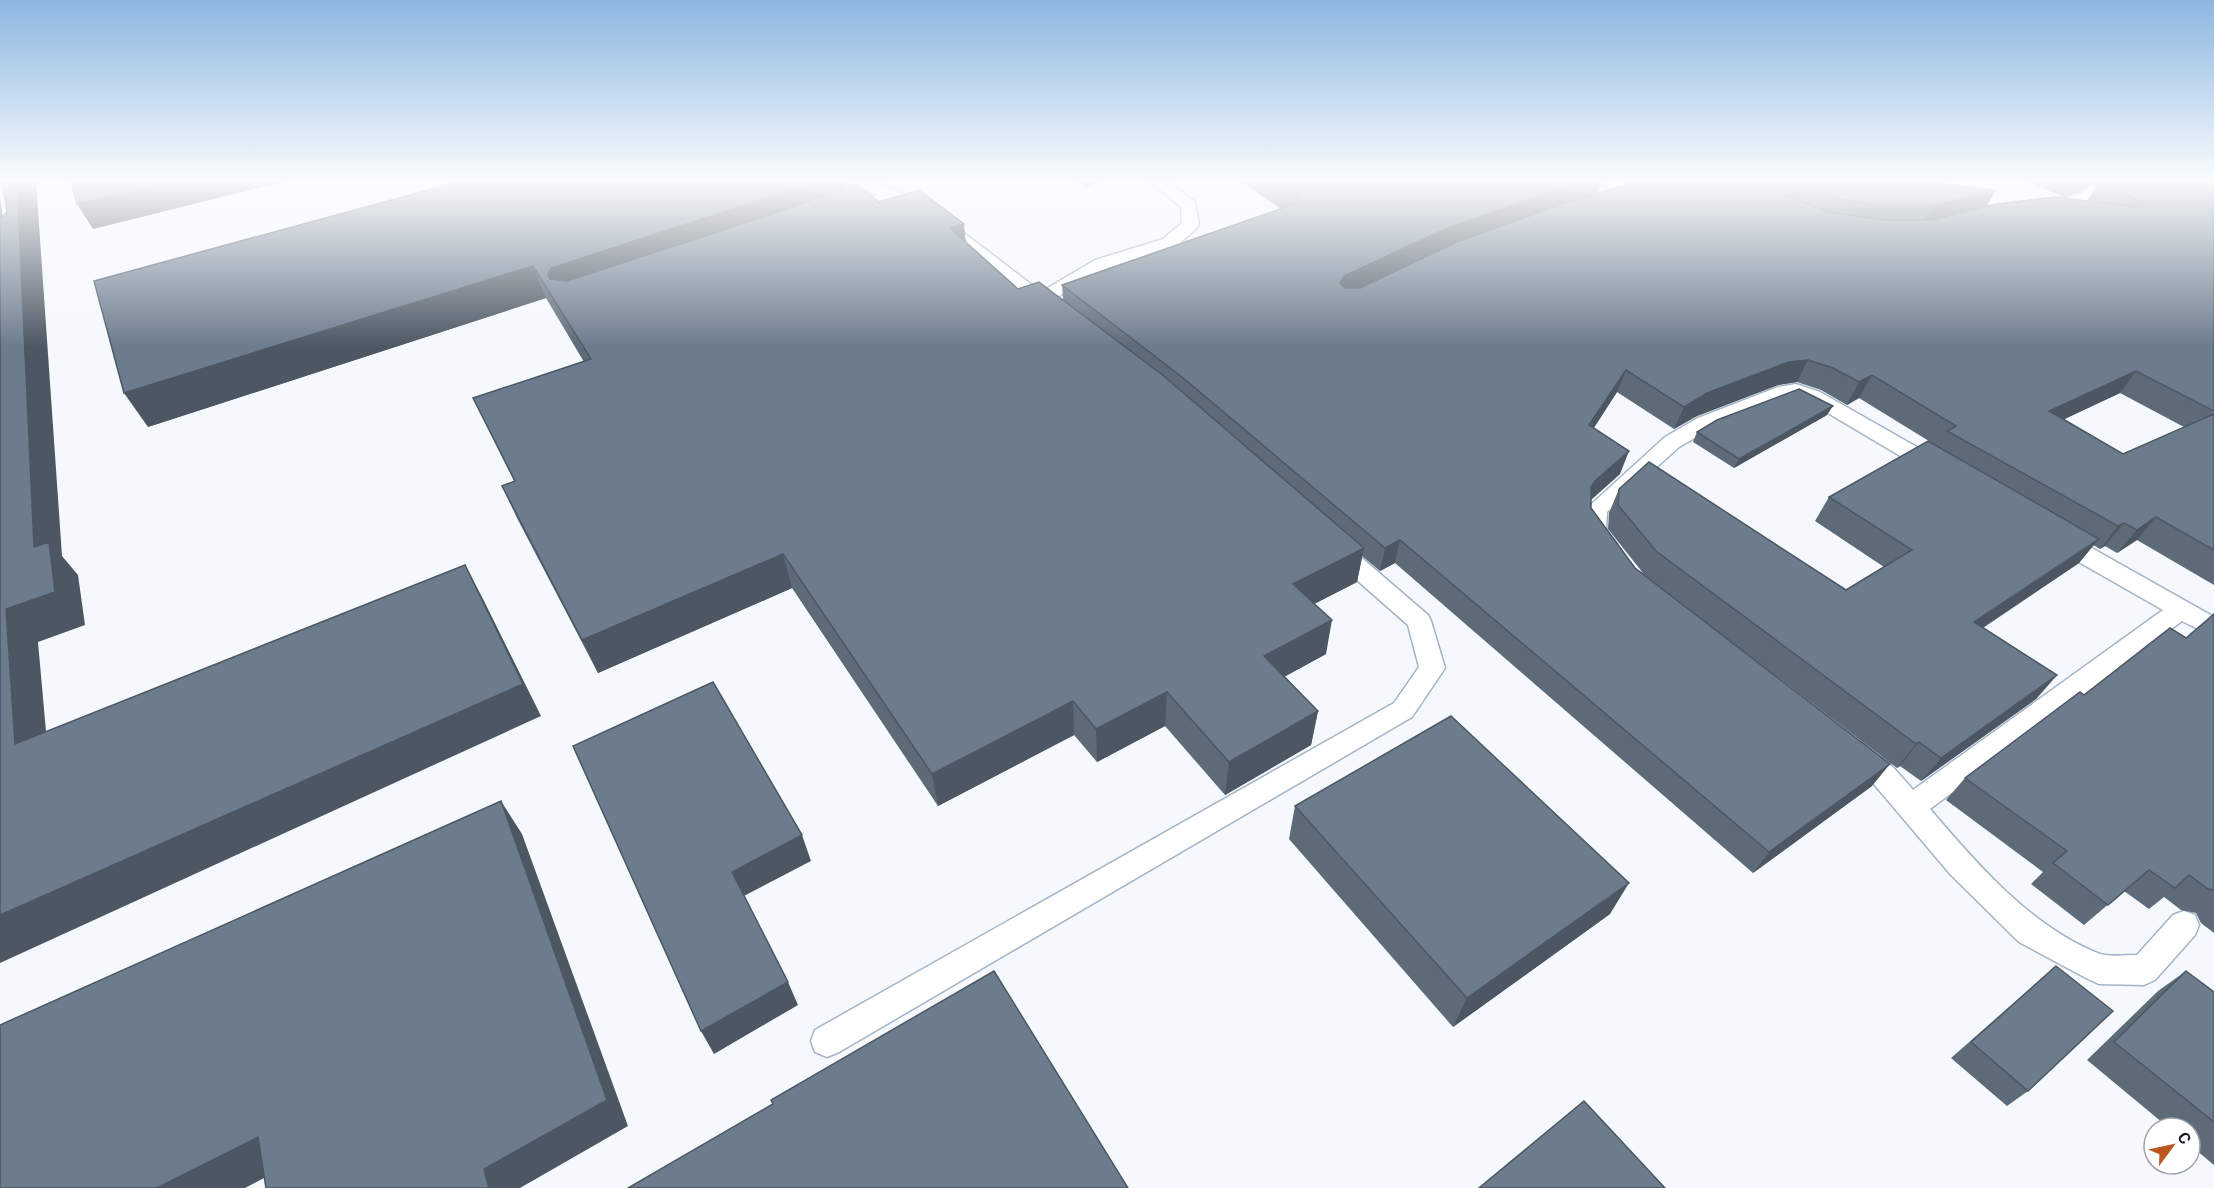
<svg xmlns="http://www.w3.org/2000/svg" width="2214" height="1188" viewBox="0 0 2214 1188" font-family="Roboto,sans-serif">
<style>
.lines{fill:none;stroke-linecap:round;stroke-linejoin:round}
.service-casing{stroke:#a3b4c6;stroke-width:3}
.service{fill:#fff;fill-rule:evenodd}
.wall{fill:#5d6b79;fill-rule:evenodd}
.shaded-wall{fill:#4c5763}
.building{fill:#6c7c8d;stroke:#4c5763;stroke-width:1.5}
</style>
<rect width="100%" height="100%" fill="#f5f8fc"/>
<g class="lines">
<g class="service-casing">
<path id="service" d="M 848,181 L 870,181 L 904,194 L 906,197 L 904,200 L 893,201 L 848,217 L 842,216 L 840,212 L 842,208 L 878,195 L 850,184 Z
M 1150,181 L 1168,181 L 1195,202 L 1199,224 L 1197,228 L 1175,247 L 1107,268 L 1052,300 L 1062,310 L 1060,314 L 1046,314 L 937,227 L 939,223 L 951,223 L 1041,292 L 1095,260 L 1163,239 L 1182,223 L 1181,207 Z
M 2101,181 L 2119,181 L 2092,200 L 2046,215 L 2038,210 L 2040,206 L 2080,194 Z
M 1796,384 L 1820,392 L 1945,463 L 1948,468 L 1945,473 L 1937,475 L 1929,473 L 1806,400 L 1789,397 L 1712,428 L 1679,447 L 1607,512 L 1606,530 L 1617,544 L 1613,550 C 1600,553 1586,544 1584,530 C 1582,524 1584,516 1585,510 L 1665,437 L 1698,418 L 1778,387 Z
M 2057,531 L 2065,533 L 2214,617 L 2214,637 L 2182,621 L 1930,809 C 1976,863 2032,928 2100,954 C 2111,957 2126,955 2137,955 L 2173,915 L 2184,911 L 2195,915 L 2199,925 L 2195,935 L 2155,980 L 2144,985 L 2099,984 L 2088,979 L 2019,942 L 1951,875 L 1873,783 L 1847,761 L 1843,753 L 1847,745 C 1851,744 1854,742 1857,742 C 1873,742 1903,778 1913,790 L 2163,610 L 2049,545 L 2046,539 L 2049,533 Z
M 1334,539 L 1342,541 L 1428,615 L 1431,621 L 1445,668 L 1412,717 L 839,1052 L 827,1057 L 815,1052 L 811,1041 L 815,1030 L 1394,703 L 1419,667 L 1408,625 L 1326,553 L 1322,547 L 1326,541 Z"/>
</g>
<use href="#service" class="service"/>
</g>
<path class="wall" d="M 461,181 L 845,181 L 846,187 L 965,242 L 1018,289 L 1063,299 L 1062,285 L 1281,209 L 1240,181 L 1602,181 L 1598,193 L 1637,181 L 1920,181 L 1996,190 L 1986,207 L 2087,201 L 2097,184 L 2214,181 L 2214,585 L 2137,540 L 2117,553 L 2105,546 L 2100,549 L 2093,545 L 2079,563 L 1983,628 L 2057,675 L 2036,699 L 1921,781 L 1900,766 L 1897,768 L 1746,653 L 1872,786 L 1753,873 L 1395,563 L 1380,571 L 1362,556 L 1357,582 L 1314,604 L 1326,654 L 1284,677 L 1318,711 L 1311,745 L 1225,795 L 1165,726 L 1097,762 L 1074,735 L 938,806 L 792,588 L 598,673 L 518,520 L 502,486 L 514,481 L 473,398 L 584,362 L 546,298 L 148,427 ZM 1797,382 L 1821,390 L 1847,405 L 1859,398 L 1937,446 L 1829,497 L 1815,521 L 1884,567 L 1846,590 L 1619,489 L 1609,513 L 1608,529 L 1643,573 L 1635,568 L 1591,508 L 1591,500 L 1620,474 L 1594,428 L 1617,392 L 1674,429 L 1697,416 L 1778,385 ZM 2120,393 L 2184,427 L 2123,454 L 2064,419 Z
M 1076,181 L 1105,181 L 1085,187 Z
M 2025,181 L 2097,181 L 2079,192 L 2064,197 Z
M 1827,415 L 1734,468 L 1693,442 L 1697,432 Z
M 2214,614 L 2214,933 L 2201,923 L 2196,913 L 2181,910 L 2164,897 L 2149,909 L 2124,891 L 2084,925 L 2031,884 L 2043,872 L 1946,800 L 1965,778 L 2084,695 L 2186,638 Z
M 1295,806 L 1610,914 L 1453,1027 L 1289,839 Z
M 2056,966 L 2028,1091 L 2007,1106 L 1951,1058 Z
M 2186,971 L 2213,991 L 2214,991 L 2214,1165 L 2190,1145 L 2190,1128 L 2169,1128 L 2087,1060 L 2158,991 Z"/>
<path class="shaded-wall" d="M 17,181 L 36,181 L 62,556 L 78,575 L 85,625 L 38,642 L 50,776 L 15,744 L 6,609 L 34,547 Z
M 176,181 L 286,181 L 93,229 L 77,204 Z
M 819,181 L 845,181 L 849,203 L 560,306 L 548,274 L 551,268 Z
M 1084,181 L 1105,181 L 1085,187 Z
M 1587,181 L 1602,181 L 1597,197 L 1340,298 L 1340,283 L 1344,276 L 1443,230 L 1546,193 Z
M 2074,181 L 2097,181 L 2079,192 L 2064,197 Z
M 1996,190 L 1984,211 L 1921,227 L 1932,206 Z
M 0,197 L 7,243 L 0,234 Z
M 964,224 L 967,256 L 950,228 Z
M 533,266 L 546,298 L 148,427 L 124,393 Z
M 1808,360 L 1797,382 L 1778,385 L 1697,416 L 1674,429 L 1684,407 L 1707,393 L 1789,362 Z
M 1626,370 L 1617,392 L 1581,447 L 1589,425 Z
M 2136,371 L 2120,393 L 2033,434 L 2049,411 Z
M 1872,375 L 1859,398 L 1847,405 L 1859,382 Z
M 1833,406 L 1827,415 L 1734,468 L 1739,459 Z
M 1629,451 L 1620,474 L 1586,504 L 1591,487 L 1595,481 Z
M 2156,517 L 2137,540 L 2117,553 L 2137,530 Z
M 2124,523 L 2105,546 L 2100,549 L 2118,526 Z
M 2099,539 L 2079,563 L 1955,646 L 1974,622 Z
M 1400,540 L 1395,563 L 1380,571 L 1385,548 Z
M 1364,548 L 1357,582 L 1287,618 L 1293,584 Z
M 783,554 L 792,588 L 598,673 L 582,640 Z
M 465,565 L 483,599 L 541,716 L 0,963 L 0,915 Z
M 1332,620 L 1326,654 L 1260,690 L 1264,656 Z
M 2057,675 L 2036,699 L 1921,781 L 1941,758 Z
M 1167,692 L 1165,726 L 1097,762 L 1096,729 Z
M 1073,701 L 1074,735 L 938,806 L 932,774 Z
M 1318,711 L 1311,745 L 1225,795 L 1229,762 Z
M 1919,742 L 1900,766 L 1897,768 L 1916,744 Z
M 1890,764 L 1872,786 L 1753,873 L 1769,852 Z
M 501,801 L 522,834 L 628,1126 L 520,1188 L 489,1188 L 484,1169 Z
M 802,835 L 811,861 L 742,897 L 732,872 Z
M 1629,883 L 1610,914 L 1453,1027 L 1467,998 Z
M 788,982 L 798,1005 L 714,1054 L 701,1031 Z
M 258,1137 L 293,1163 L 245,1188 L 157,1188 Z"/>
<path class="building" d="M 2,181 L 17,181 L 34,547 L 49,542 L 55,592 L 6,609 L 15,744 L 465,565 L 523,684 L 0,915 L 0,218 L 2,218 L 7,212 Z
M 71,181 L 176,181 L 77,204 Z
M 461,181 L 819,181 L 551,268 L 548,274 L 550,279 L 567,281 L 788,209 L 857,183 L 879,202 L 919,190 L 964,224 L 950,228 L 1018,289 L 1039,282 L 1165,377 L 1364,548 L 1293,584 L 1332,620 L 1264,656 L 1318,711 L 1229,762 L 1167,692 L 1096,729 L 1073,701 L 932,774 L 783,554 L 582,640 L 502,486 L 515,481 L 473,398 L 591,359 L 533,266 L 124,393 L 94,281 Z
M 1272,181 L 1587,181 L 1546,193 L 1443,230 L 1344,276 L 1340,283 L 1345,288 L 1360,288 L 1457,242 L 1560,205 L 1637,181 L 1751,181 L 1828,212 L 1884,220 L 1933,220 L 1996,204 L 2056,197 L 2142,208 L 2143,202 L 2097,184 L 2107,181 L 2214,181 L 2214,411 L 2136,371 L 2049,411 L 2123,454 L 2214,414 L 2214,550 L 2156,517 L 2137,530 L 2124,523 L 2118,526 L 1947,431 L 1956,426 L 1872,375 L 1859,382 L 1833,368 L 1808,360 L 1789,362 L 1707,393 L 1684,407 L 1626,370 L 1589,425 L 1629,451 L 1595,481 L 1591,487 L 1591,508 L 1635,568 L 1890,764 L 1769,852 L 1400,540 L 1385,548 L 1182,377 L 1062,285 L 1303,201 Z
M 1792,181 L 1920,181 L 1996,190 L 1932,206 L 1884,206 L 1839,199 Z
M 1799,389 L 1833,406 L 1739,459 L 1697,432 L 1717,420 Z
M 1928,441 L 2099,539 L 1974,622 L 2057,675 L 1941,758 L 1919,742 L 1916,744 L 1656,551 L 1618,505 L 1619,489 L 1649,462 L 1846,590 L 1912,550 L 1829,497 Z
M 2214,614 L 2214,890 L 2208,889 L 2189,875 L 2175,888 L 2149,870 L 2108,905 L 2053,863 L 2067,851 L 1965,778 L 2080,692 L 2084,695 L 2170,628 L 2186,638 Z
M 713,682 L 802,835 L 732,872 L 788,982 L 701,1031 L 573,746 Z
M 1451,716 L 1629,883 L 1467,998 L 1295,806 Z
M 501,801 L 607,1100 L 484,1169 L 489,1188 L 266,1188 L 258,1137 L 157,1188 L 0,1188 L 0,1025 Z
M 2056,966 L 2113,1011 L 2028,1091 L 1971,1042 Z
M 994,971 L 1128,1188 L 628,1188 L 773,1104 L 771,1100 Z
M 2186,971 L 2214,992 L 2214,1122 L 2114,1042 Z
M 1584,1101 L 1665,1188 L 1479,1188 Z"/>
<linearGradient id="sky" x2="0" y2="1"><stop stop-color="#8bb6e0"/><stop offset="0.52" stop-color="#fafcfe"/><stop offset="1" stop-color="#fafcfe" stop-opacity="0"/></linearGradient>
<rect width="2214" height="347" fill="url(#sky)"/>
<g transform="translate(2172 1146) rotate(57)"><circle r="28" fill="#ffffff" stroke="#a1a3a6" stroke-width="1.5"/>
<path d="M0-4.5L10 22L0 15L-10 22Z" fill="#ba5721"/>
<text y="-9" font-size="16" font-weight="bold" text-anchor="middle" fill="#141a21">С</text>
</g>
</svg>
